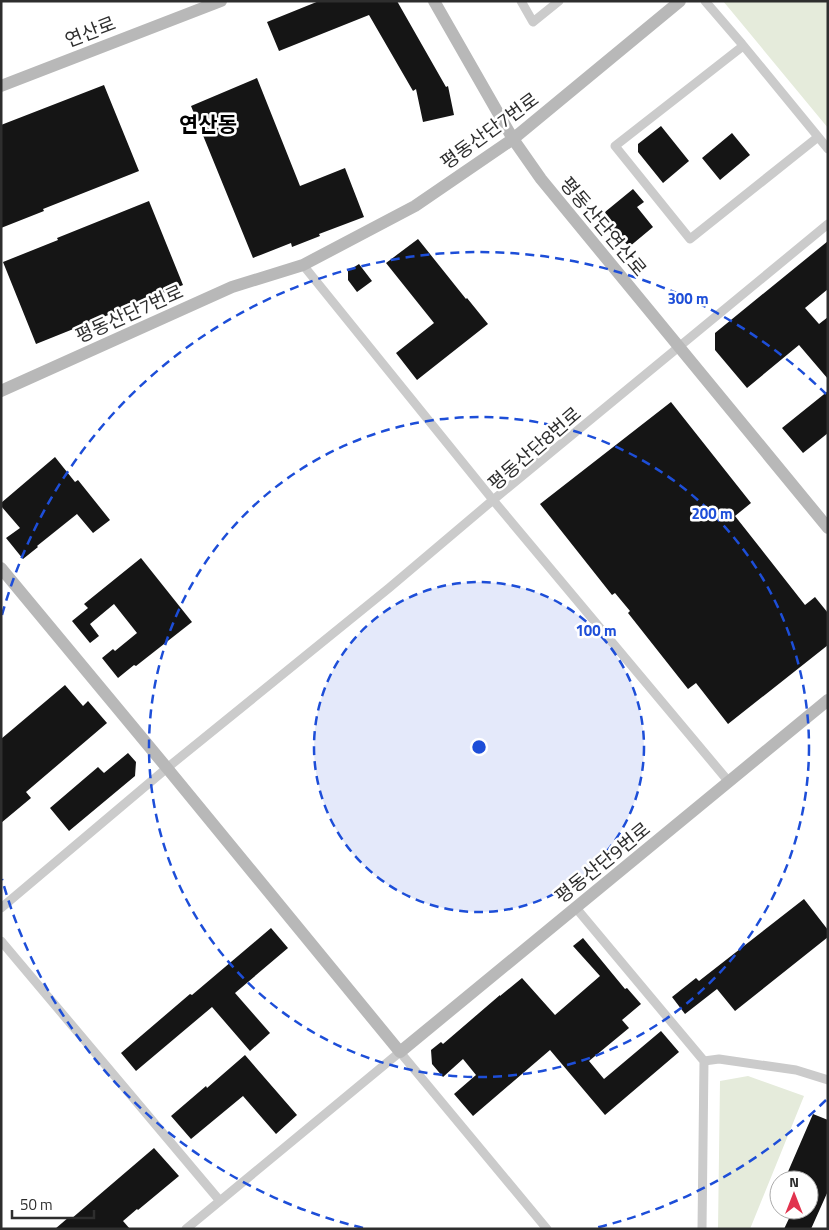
<svg xmlns="http://www.w3.org/2000/svg" width="829" height="1230" viewBox="0 0 829 1230" font-family="'Titillium Web','Noto Sans KR',sans-serif">
<style>
.park{fill:#e5ebdb}
.building{fill:#151515}
.lines{fill:none;stroke-linecap:round;stroke-linejoin:round}
.street{stroke:#cbcbcb;stroke-width:9}
.secondary{stroke:#b8b8b8;stroke-width:12}
.ring{fill:none;stroke:#1d4ed8;stroke-width:2.5;stroke-dasharray:9 6}
.labels{text-anchor:middle;dominant-baseline:central;stroke-width:5;stroke-linejoin:round;paint-order:stroke}
.street-label{font-size:19px;fill:#2e2e2e;stroke:#fff}
.quarter-label{font-size:21px;font-weight:bold;fill:#000;stroke:#fff}
.centre{fill:#1d4ed8;stroke:#fff;stroke-width:2.5}
.ring-label{font-size:15px;text-anchor:middle;font-weight:bold;fill:#1d4ed8;stroke:#fff;stroke-width:5;stroke-linejoin:round;paint-order:stroke}
</style>
<rect width="100%" height="100%" fill="#fff"/>
<path class="park" d="M 723,1 L 828,1 L 828,128 Z
M 748,1076 L 804,1096 L 750,1229 L 718,1229 L 720,1081 Z"/>
<path class="building" d="M 319,1 L 397,1 L 446,87 L 448,86 L 454,115 L 423,122 L 416,89 L 413,91 L 369,15 L 279,51 L 267,22 Z
M 257,78 L 300,186 L 345,168 L 364,217 L 319,234 L 320,236 L 292,247 L 291,243 L 253,258 L 191,106 Z
M 104,85 L 139,171 L 43,209 L 44,211 L 1,228 L 1,125 Z
M 661,126 L 689,161 L 663,183 L 638,152 L 638,144 Z
M 732,133 L 750,155 L 720,180 L 702,158 Z
M 633,189 L 644,202 L 637,207 L 653,227 L 629,247 L 611,225 L 605,212 Z
M 149,201 L 183,285 L 36,344 L 3,262 L 58,240 L 57,238 Z
M 418,239 L 466,299 L 467,298 L 488,324 L 417,380 L 396,353 L 434,323 L 386,263 Z
M 828,241 L 828,289 L 805,308 L 819,324 L 828,317 L 828,379 L 799,345 L 747,388 L 715,350 L 715,333 Z
M 359,264 L 372,281 L 357,292 L 348,280 L 348,271 Z
M 828,391 L 828,433 L 803,453 L 782,428 Z
M 671,402 L 751,503 L 735,516 L 805,605 L 815,597 L 828,613 L 828,645 L 728,724 L 696,683 L 688,689 L 628,613 L 630,611 L 615,593 L 612,595 L 540,504 Z
M 55,457 L 75,482 L 78,480 L 110,520 L 93,533 L 77,514 L 37,546 L 38,547 L 23,559 L 6,538 L 20,528 L 1,506 L 1,503 Z
M 141,558 L 192,622 L 136,666 L 134,665 L 118,678 L 102,658 L 113,649 L 115,651 L 137,633 L 114,604 L 90,624 L 99,636 L 90,643 L 72,621 L 88,608 L 84,604 Z
M 65,685 L 83,706 L 88,701 L 107,723 L 26,792 L 31,798 L 1,823 L 1,739 Z
M 128,753 L 136,762 L 135,776 L 69,831 L 50,808 L 98,767 L 104,773 Z
M 804,899 L 828,930 L 828,937 L 735,1011 L 717,989 L 685,1014 L 672,997 L 696,978 L 699,981 Z
M 271,928 L 288,948 L 235,993 L 270,1033 L 250,1051 L 212,1007 L 136,1071 L 121,1053 L 190,994 L 192,995 Z
M 583,938 L 625,989 L 627,988 L 641,1004 L 622,1020 L 629,1028 L 589,1061 L 604,1079 L 661,1031 L 679,1052 L 605,1115 L 550,1050 L 473,1116 L 454,1094 L 476,1075 L 463,1059 L 443,1077 L 432,1064 L 431,1050 L 441,1042 L 443,1044 L 500,995 L 500,996 L 522,978 L 555,1015 L 600,976 L 573,946 Z
M 245,1055 L 297,1115 L 276,1134 L 243,1096 L 191,1139 L 171,1116 L 206,1086 L 207,1088 Z
M 813,1114 L 828,1120 L 828,1191 L 811,1229 L 784,1229 L 793,1210 L 809,1210 L 809,1180 L 802,1180 L 787,1174 Z
M 154,1148 L 179,1176 L 138,1210 L 137,1209 L 123,1221 L 130,1229 L 55,1229 L 69,1217 L 71,1219 Z"/>
<g class="lines">
<path class="street" d="M 521,1 L 533,22 L 559,1
M 705,1 L 742,44 L 828,149
M 743,46 L 615,146 L 690,239 L 818,137
M 303,265 L 493,500 L 729,782
M 1,908 L 167,768 L 389,588 L 493,500 L 828,224
M 576,908 L 704,1061
M 1,941 L 220,1201
M 186,1229 L 400,1052 L 547,1229
M 702,1229 L 704,1061 L 719,1059 L 796,1070 L 828,1080"/>
<path class="secondary" d="M 434,1 L 513,139 L 541,179 L 828,528
M 1,86 L 221,1
M 1,391 L 232,287 L 303,265 L 415,206 L 513,139 L 680,1
M 1,568 L 167,768 L 400,1052 L 828,700"/>
</g>
<circle cx="479" cy="747" r="165" fill="#1d4ed8" fill-opacity=".12"/>
<g class="ring">
<circle cx="479" cy="747" r="165"/>
<circle cx="479" cy="747" r="330"/>
<path d="M826 1100A495 495 0 0 1 595 1228M363 1228A495 495 0 0 1 2 879M2 615A495 495 0 0 1 826 394"/>
</g>
<g class="labels">
<g class="street-label">
<text transform="translate(90 31) rotate(-21)">연산로</text>
<text transform="translate(489 130) rotate(-36)">평동산단7번로</text>
<text transform="translate(604 226) rotate(50)">평동산단연산로</text>
<text transform="translate(129 313) rotate(-24)">평동산단7번로</text>
<text transform="translate(534 448) rotate(-41)">평동산단8번로</text>
<text transform="translate(602 862) rotate(-39)">평동산단9번로</text>
</g>
<g class="quarter-label">
<text x="208" y="124">연산동</text>
</g>
</g>
<circle cx="479" cy="747" r="8" class="centre"/>
<g class="ring-label">
<text x="688" y="304">300 m</text>
<text x="712" y="519">200 m</text>
<text x="596" y="636">100 m</text>
</g>
<rect width="829" height="1230" fill="none" stroke="#2e2e2e" stroke-width="5"/>
<g transform="translate(794 1195)"><circle r="24" fill="#ffffff" stroke="#ababab"/>
<path d="M0-4L9 19L0 12L-9 19Z" fill="#e1334e"/>
<text y="-8" font-size="14" font-weight="bold" text-anchor="middle" fill="#2e2e2e">N</text>
</g>
<path d="M12 1210v8h82v-8" fill="none" stroke="#2e2e2e" stroke-width="2.5"/>
<text x="20" y="1210" font-size="15" fill="#2e2e2e" stroke="#ffffff" stroke-width="4" paint-order="stroke">50 m</text>
</svg>
